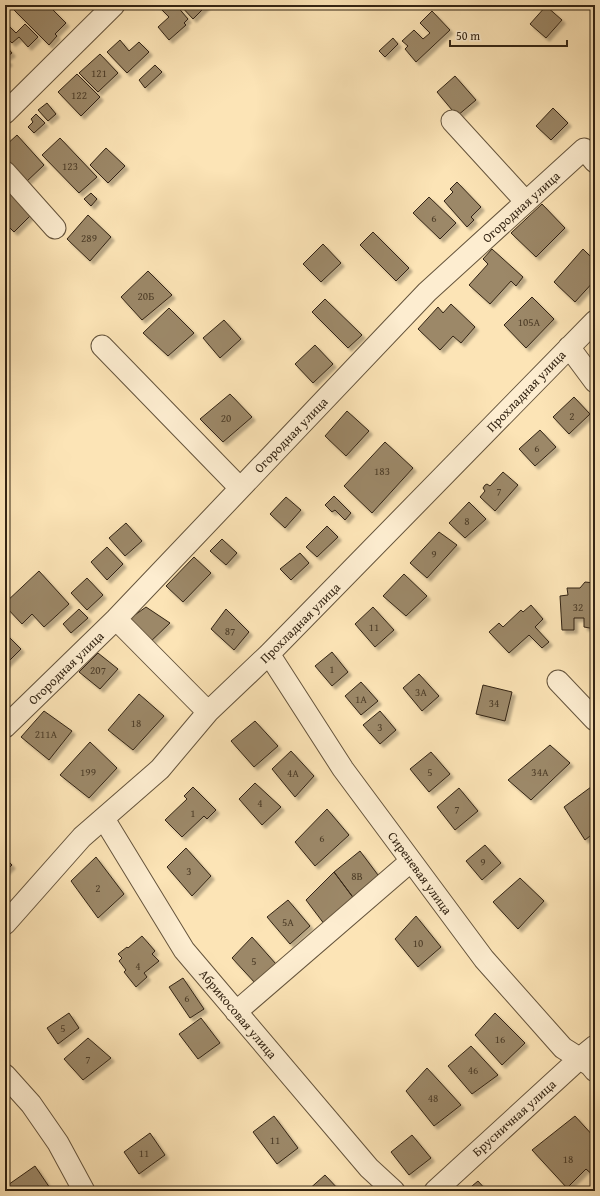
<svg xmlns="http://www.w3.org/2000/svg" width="600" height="1196" viewBox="0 0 600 1196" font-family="'Gentium Book Plus',serif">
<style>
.building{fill:#9c8868;stroke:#332413;filter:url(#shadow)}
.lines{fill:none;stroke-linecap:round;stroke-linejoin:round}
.minor-casing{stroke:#65543c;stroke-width:23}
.minor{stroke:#fdedd0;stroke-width:21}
.labels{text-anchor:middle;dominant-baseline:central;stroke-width:3;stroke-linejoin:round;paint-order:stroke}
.number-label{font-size:11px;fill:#4d3d28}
.street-label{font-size:13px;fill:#332413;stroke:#fdedd0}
</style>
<defs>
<filter id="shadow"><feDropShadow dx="3.5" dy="3.5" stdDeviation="1" flood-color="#0004"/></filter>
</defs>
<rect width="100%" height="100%" fill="#fce4b6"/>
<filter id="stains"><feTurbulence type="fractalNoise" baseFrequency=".005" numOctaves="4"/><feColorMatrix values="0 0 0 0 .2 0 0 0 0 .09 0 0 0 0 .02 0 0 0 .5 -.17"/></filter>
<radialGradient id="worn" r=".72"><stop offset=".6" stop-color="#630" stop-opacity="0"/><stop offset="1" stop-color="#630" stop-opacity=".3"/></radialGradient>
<path class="building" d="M 17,5 L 48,5 L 66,23 L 55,34 L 57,36 L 49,45 L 13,9 Z
M 157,5 L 176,5 L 188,19 L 184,23 L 186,25 L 169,40 L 158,27 L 169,17 Z
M 180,5 L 207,5 L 193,19 Z
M 546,6 L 562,20 L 546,38 L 530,24 Z
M 432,11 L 450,30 L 416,62 L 405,49 L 408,46 L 402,41 L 414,30 L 423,39 L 430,33 L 420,23 Z
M 5,22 L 16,33 L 25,24 L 38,37 L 28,47 L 19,37 L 12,43 L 5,36 Z
M 393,38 L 398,44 L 385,57 L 379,51 Z
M 120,40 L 129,51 L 139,42 L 149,52 L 127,73 L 107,52 Z
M 5,45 L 12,53 L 5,58 L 9,62 L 5,65 Z
M 100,54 L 118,73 L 98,92 L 79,73 Z
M 155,65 L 162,72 L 145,88 L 139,80 Z
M 77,74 L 100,97 L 81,116 L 58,92 Z
M 455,76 L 476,100 L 457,116 L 437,92 Z
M 47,103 L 56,114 L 48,121 L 38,110 Z
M 553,108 L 568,123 L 551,140 L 536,126 Z
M 36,114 L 45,123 L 34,133 L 28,127 L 33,122 L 31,119 Z
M 17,135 L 44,165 L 25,183 L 5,162 L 5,146 Z
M 60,138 L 97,177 L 79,193 L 42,155 Z
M 106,148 L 125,166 L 108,183 L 90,165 Z
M 457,182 L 481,207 L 471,217 L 474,220 L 467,227 L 444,201 L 453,192 L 450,189 Z
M 5,186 L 33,213 L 14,232 L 5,223 Z
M 91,193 L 97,199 L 91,206 L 84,199 Z
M 429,197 L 456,223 L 440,239 L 413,213 Z
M 542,204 L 565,228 L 536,257 L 511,233 Z
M 88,215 L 111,237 L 90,261 L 67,239 Z
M 373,232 L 409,268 L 396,281 L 360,245 Z
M 323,244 L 341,263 L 321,282 L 303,264 Z
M 492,249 L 523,277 L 516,286 L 511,281 L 490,304 L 469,285 L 488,264 L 483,259 Z
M 583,249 L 595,261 L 595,280 L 575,302 L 554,282 Z
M 148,271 L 172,295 L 142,320 L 121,297 Z
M 532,297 L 554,319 L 526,348 L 504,325 Z
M 325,299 L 362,335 L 348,348 L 312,312 Z
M 451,304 L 475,327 L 461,343 L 453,336 L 440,350 L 418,329 L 438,307 L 443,313 Z
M 169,308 L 194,333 L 168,356 L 143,333 Z
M 224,320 L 241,339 L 220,358 L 203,338 Z
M 315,345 L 333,364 L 313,383 L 295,364 Z
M 230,394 L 252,417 L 223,442 L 200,419 Z
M 574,397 L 590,414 L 569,434 L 553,417 Z
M 347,411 L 369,431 L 346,456 L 325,436 Z
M 540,430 L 556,447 L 535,466 L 519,449 Z
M 385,442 L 413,468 L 372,513 L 344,486 Z
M 503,472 L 518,485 L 495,511 L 480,497 L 485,491 L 483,488 L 485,485 L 487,484 L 490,486 Z
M 334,496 L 351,513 L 345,520 L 335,510 L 332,512 L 325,505 Z
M 286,497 L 301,510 L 285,528 L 270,514 Z
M 469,502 L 486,519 L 465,538 L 449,523 Z
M 126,523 L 142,541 L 125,556 L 109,538 Z
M 327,526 L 338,537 L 317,557 L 306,547 Z
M 439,532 L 457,545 L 427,578 L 410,563 Z
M 222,539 L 237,553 L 226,565 L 210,551 Z
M 107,547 L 123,564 L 107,580 L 91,562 Z
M 300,553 L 309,563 L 291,580 L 280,569 Z
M 194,557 L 211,573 L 183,602 L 166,586 Z
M 39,571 L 69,604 L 44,627 L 32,614 L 22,624 L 5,606 L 5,603 Z
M 404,574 L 427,596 L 406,616 L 383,596 Z
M 87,578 L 103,595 L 87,610 L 71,593 Z
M 585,582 L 595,583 L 595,629 L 584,627 L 584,618 L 574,618 L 574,630 L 562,630 L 560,596 L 568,595 L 567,588 L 580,588 Z
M 531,605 L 543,619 L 535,627 L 549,642 L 542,648 L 529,635 L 509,653 L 489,632 L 499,623 L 503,627 L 521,610 L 523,612 Z
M 146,607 L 170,623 L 147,645 L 125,622 Z
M 373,607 L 394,630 L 375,647 L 355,624 Z
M 79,609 L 88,618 L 71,633 L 63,624 Z
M 226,609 L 249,632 L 234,650 L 211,629 Z
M 5,633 L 21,649 L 5,665 Z
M 332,652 L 348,672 L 332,686 L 315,666 Z
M 98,653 L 118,669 L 100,689 L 79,672 Z
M 419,674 L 439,696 L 422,711 L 403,688 Z
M 361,682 L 378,701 L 361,715 L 345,696 Z
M 483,685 L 512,692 L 505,721 L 476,714 Z
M 139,694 L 164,716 L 133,750 L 108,730 Z
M 44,711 L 72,731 L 49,760 L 21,737 Z
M 380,711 L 396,730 L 380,744 L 363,725 Z
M 255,721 L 278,746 L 254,767 L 231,741 Z
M 90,742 L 117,768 L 89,798 L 60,775 Z
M 550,745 L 570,763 L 531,800 L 508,780 Z
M 291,751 L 314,776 L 295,797 L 272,769 Z
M 431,752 L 450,774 L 429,792 L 410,769 Z
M 255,783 L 281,807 L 262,825 L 239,799 Z
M 595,784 L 595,832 L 585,840 L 564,807 Z
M 193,787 L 216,810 L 207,819 L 204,816 L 182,837 L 165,820 L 187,799 L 184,796 Z
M 459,788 L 478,811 L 455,830 L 437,807 Z
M 327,809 L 349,835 L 315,866 L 295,842 Z
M 485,845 L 501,863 L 482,880 L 466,861 Z
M 186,848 L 211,876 L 192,896 L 167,867 Z
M 360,851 L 381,879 L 355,900 L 334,872 Z
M 96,857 L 124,894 L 98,918 L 71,881 Z
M 5,858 L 12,865 L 5,872 Z
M 334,872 L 355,900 L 325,925 L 306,900 Z
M 520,878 L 544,901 L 518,929 L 493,902 Z
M 288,900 L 310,926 L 290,944 L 267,917 Z
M 416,916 L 441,947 L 418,967 L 395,939 Z
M 142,936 L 155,951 L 152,954 L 159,961 L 144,973 L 147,977 L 136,987 L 124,972 L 126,970 L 119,961 L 122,958 L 118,954 L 127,947 L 128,948 Z
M 252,937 L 276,964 L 256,984 L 232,958 Z
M 183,978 L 204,1009 L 190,1018 L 169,987 Z
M 69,1013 L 79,1028 L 58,1044 L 47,1028 Z
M 495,1013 L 525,1043 L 502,1065 L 475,1035 Z
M 201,1018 L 220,1043 L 198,1059 L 179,1034 Z
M 88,1038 L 111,1058 L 83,1080 L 64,1059 Z
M 471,1046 L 498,1075 L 472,1094 L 448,1066 Z
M 427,1068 L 461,1105 L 434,1126 L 406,1091 Z
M 274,1116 L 298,1148 L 277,1164 L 253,1132 Z
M 575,1116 L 595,1138 L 595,1177 L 586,1169 L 567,1188 L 532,1150 Z
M 150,1133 L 165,1155 L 139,1174 L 124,1152 Z
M 412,1135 L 431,1158 L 409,1175 L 391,1152 Z
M 35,1166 L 52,1191 L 5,1191 L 5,1187 Z
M 325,1175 L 340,1191 L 307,1191 Z
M 478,1181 L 487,1191 L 466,1191 Z"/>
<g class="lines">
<g class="minor-casing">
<path id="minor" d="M 5,113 L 114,5
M 452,121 L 526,202
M 5,172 L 55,228
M 102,346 L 240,488
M 569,347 L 595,382
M 116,619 L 208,712
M 269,654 L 343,769 L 484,959 L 563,1048 L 590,1065 L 595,1071
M 558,681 L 595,720
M 5,727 L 116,619 L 427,292 L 584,149 L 595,162
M 104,819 L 184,950 L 369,1168 L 394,1191
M 5,924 L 82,837 L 160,769 L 208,712 L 269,654 L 595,321
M 236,1012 L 411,861
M 5,1075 L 31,1104 L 58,1143 L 84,1191
M 435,1191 L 579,1059 L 595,1046"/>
</g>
<use href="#minor" class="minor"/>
</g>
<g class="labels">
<g class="number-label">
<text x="99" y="73">121</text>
<text x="79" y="95">122</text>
<text x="70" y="166">123</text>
<text x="434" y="218">6</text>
<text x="89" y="238">289</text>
<text x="146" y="296">20Б</text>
<text x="529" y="322">105А</text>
<text x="572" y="416">2</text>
<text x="226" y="418">20</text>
<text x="537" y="448">6</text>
<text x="382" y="471">183</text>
<text x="499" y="491">7</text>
<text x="467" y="521">8</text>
<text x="434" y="554">9</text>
<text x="578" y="607">32</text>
<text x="374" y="627">11</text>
<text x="230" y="631">87</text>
<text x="332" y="669">1</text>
<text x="98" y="670">207</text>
<text x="421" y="692">3А</text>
<text x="361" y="699">1А</text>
<text x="494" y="703">34</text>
<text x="136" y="723">18</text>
<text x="380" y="727">3</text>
<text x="46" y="734">211А</text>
<text x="88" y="772">199</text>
<text x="430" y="772">5</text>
<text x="540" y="772">34А</text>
<text x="293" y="773">4А</text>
<text x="260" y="803">4</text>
<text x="457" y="809">7</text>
<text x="193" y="813">1</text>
<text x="322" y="838">6</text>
<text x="483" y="862">9</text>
<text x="189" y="871">3</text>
<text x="357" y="876">8В</text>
<text x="98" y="888">2</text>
<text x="288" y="922">5А</text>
<text x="418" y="943">10</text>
<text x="254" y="961">5</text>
<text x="138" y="966">4</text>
<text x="187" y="998">6</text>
<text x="63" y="1028">5</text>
<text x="500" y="1039">16</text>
<text x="88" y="1059">7</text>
<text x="473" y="1070">46</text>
<text x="433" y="1098">48</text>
<text x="275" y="1140">11</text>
<text x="144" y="1153">11</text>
<text x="568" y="1159">18</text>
</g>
<g class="street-label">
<text transform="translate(521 207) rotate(-42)">Огородная улица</text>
<text transform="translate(526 391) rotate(-46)">Прохладная улица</text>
<text transform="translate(291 435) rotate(-46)">Огородная улица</text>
<text transform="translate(300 623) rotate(-45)">Прохладная улица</text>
<text transform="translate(66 668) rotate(-44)">Огородная улица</text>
<text transform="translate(420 873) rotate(54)">Сиреневая улица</text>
<text transform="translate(238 1014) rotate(50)">Абрикосовая улица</text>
<text transform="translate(514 1118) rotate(-42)">Брусничная улица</text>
</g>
</g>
<rect width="600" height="1196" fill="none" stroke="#fce4b6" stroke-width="20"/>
<rect x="6" y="6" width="588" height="1184" fill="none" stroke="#332413" stroke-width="2"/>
<rect x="10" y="10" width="580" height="1176" fill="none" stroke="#332413"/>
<path d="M450 40v6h117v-6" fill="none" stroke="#332413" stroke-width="2"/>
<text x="456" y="40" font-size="12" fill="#332413" stroke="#fdedd0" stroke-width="3" paint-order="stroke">50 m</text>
<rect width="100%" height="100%" filter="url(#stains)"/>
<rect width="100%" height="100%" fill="url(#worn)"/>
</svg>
